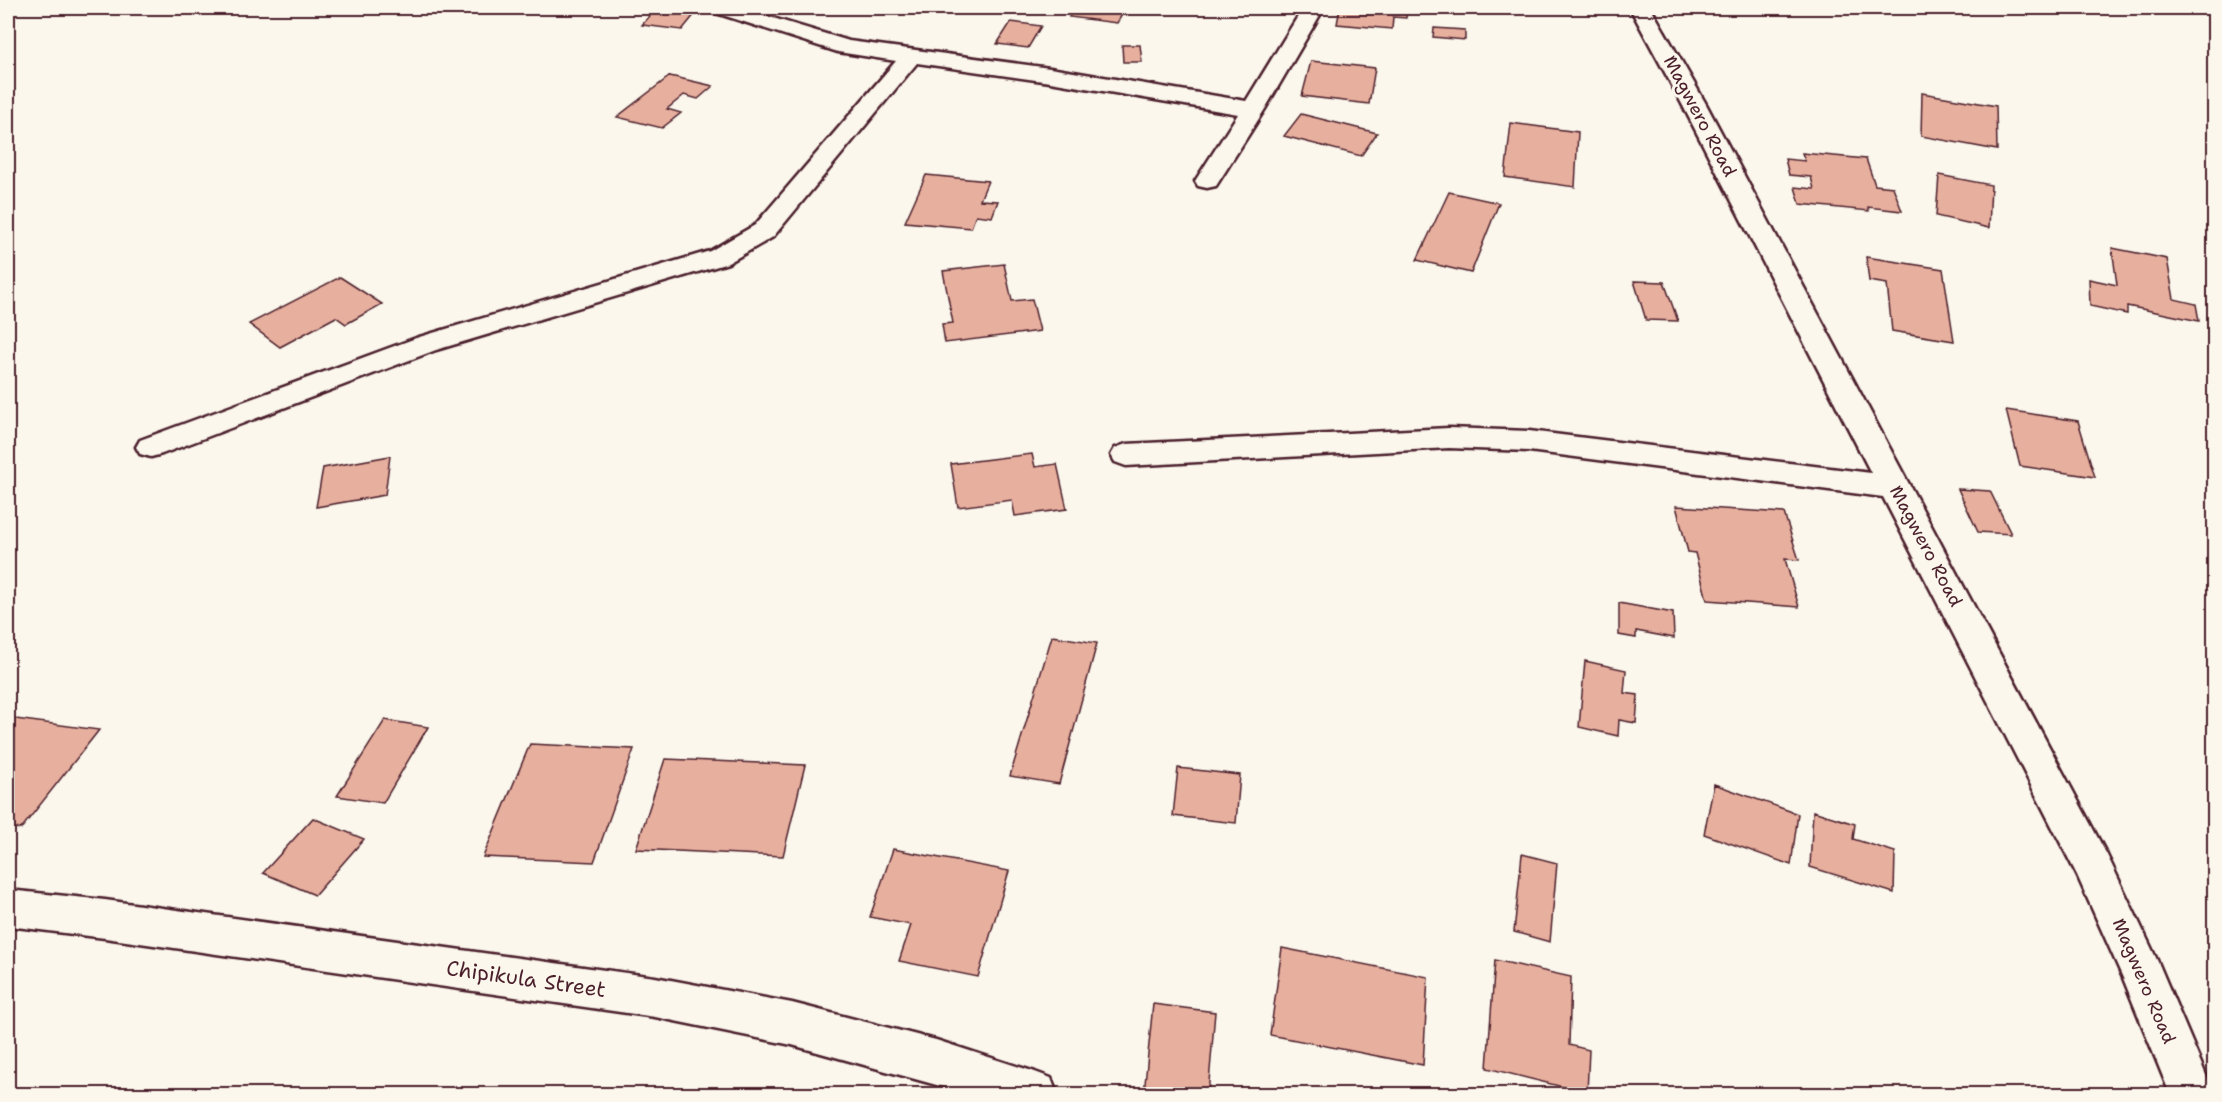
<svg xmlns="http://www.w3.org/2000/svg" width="2222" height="1102" viewBox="0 0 2222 1102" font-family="'Shantell Sans',sans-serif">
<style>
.building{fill:#e7af9e;stroke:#4a1f2b;stroke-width:1.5}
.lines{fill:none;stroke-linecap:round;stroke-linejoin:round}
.minor-casing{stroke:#4a1f2b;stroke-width:5}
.minor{fill:#fbf7ec;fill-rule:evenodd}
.labels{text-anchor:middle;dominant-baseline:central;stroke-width:6;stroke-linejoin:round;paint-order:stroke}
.street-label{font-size:18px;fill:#4a1f2b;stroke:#fbf7ec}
.near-street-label{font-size:21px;fill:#4a1f2b;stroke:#fbf7ec}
</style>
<rect width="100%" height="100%" fill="#fbf7ec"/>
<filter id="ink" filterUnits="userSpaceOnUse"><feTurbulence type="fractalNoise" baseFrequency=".0167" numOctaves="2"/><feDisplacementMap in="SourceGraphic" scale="12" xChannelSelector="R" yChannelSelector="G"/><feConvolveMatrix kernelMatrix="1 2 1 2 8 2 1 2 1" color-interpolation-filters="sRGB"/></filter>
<g filter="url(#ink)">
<path class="building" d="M 1074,8 L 1126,8 L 1117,23 L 1069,17 Z
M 1340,8 L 1407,9 L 1406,18 L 1393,17 L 1392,29 L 1337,24 Z
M 655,10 L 695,14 L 682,30 L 642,25 Z
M 1011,22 L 1041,26 L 1028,48 L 997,44 Z
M 1434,28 L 1465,30 L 1465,40 L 1433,37 Z
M 1122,45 L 1140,45 L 1142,62 L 1123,62 Z
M 1311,61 L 1375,68 L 1369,104 L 1302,96 Z
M 670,76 L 713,86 L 698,99 L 684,95 L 667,109 L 681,113 L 662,128 L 617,117 Z
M 1922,93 L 1996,106 L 1997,150 L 1921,136 Z
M 1301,114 L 1377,133 L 1361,156 L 1284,136 Z
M 1511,123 L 1578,132 L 1575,187 L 1505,177 Z
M 1802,153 L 1866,159 L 1875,185 L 1893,187 L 1902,211 L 1868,207 L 1869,211 L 1800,204 L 1795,187 L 1814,189 L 1811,177 L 1789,175 L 1785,159 L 1805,161 Z
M 926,175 L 988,181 L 980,200 L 998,201 L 992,217 L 976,215 L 971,228 L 905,222 Z
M 1939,175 L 1991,185 L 1989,228 L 1936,216 Z
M 1449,192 L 1499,203 L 1471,273 L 1417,260 Z
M 2112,248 L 2167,259 L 2174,299 L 2196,304 L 2199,321 L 2127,306 L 2127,314 L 2090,306 L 2089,279 L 2117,285 Z
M 1866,257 L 1943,269 L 1954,341 L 1892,331 L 1887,284 L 1869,281 Z
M 1004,264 L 1012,301 L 1032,299 L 1040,331 L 945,343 L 942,324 L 953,323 L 943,271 Z
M 340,277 L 382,304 L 346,324 L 336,317 L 280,347 L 249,324 Z
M 1634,281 L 1664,282 L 1678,321 L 1646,320 Z
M 2006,410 L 2078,421 L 2095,477 L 2020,466 Z
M 1032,454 L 1035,467 L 1057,464 L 1067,509 L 1015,516 L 1012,500 L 958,507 L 951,464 Z
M 390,456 L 385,495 L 316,507 L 323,468 Z
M 1958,489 L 1990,491 L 2011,534 L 1978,532 Z
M 1676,506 L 1784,513 L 1799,560 L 1785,559 L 1799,607 L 1707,600 L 1695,553 L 1688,552 Z
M 1619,603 L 1673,613 L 1674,638 L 1636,631 L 1636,638 L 1619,635 Z
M 1052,636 L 1097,643 L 1059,784 L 1010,776 Z
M 1585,661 L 1626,670 L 1624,693 L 1638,695 L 1636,723 L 1619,720 L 1618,736 L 1579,727 Z
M 8,718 L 99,730 L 21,829 L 8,827 Z
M 385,720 L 428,727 L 383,803 L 337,796 Z
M 530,744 L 634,749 L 594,862 L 483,857 Z
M 665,759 L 805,765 L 783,856 L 636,849 Z
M 1178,768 L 1240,775 L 1236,823 L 1173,816 Z
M 1714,784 L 1798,814 L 1791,865 L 1704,834 Z
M 1813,811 L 1855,824 L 1853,839 L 1895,852 L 1894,893 L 1810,867 Z
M 313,818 L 364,839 L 315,895 L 263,873 Z
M 893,849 L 1009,871 L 978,977 L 899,961 L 911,925 L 870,917 Z
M 1522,854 L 1557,863 L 1550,942 L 1514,932 Z
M 1282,948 L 1428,977 L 1423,1065 L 1270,1035 Z
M 1495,960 L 1571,977 L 1569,1045 L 1589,1050 L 1587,1093 L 1487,1068 Z
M 1153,1004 L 1215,1012 L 1208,1094 L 1144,1094 Z"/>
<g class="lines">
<g class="minor-casing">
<path id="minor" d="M 709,8 L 740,8 L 849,41 L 1050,68 L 1246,101 L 1303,8 L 1324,8 L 1265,109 L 1216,186 L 1207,188 L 1198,186 L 1195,181 L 1238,114 L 1050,82 L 917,63 L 773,237 L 728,263 L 436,350 L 162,454 L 151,457 L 140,454 L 136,447 L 140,440 L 416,338 L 710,251 L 755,225 L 896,61 L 838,52 L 713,12 Z
M 1630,8 L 1651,8 L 1706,104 L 2107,855 L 2158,962 L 2214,1094 L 2170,1094 L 2123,978 L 2077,875 L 1883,497 L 1529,451 L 1449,448 L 1126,466 L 1115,462 L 1111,455 L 1115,448 L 1126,444 L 1449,428 L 1529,431 L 1871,473 L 1682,104 Z
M 8,890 L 105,900 L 655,977 L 792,1003 L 936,1040 L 1035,1072 L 1051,1078 L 1057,1094 L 969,1094 L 792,1045 L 655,1017 L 105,938 L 8,926 Z"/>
</g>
<use href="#minor" class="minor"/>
</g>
</g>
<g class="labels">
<g class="street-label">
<text transform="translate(1700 116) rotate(62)">Magwero Road</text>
<text transform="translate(1926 546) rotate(62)">Magwero Road</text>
<text transform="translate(2144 981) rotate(67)">Magwero Road</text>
</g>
<g class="near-street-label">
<text transform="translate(526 979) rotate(8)">Chipikula Street</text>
</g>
</g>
<rect width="2222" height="1102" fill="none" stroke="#fbf7ec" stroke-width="30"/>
<rect x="15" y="15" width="2192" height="1072" fill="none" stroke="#4a1f2b" stroke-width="2" filter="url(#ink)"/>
</svg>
